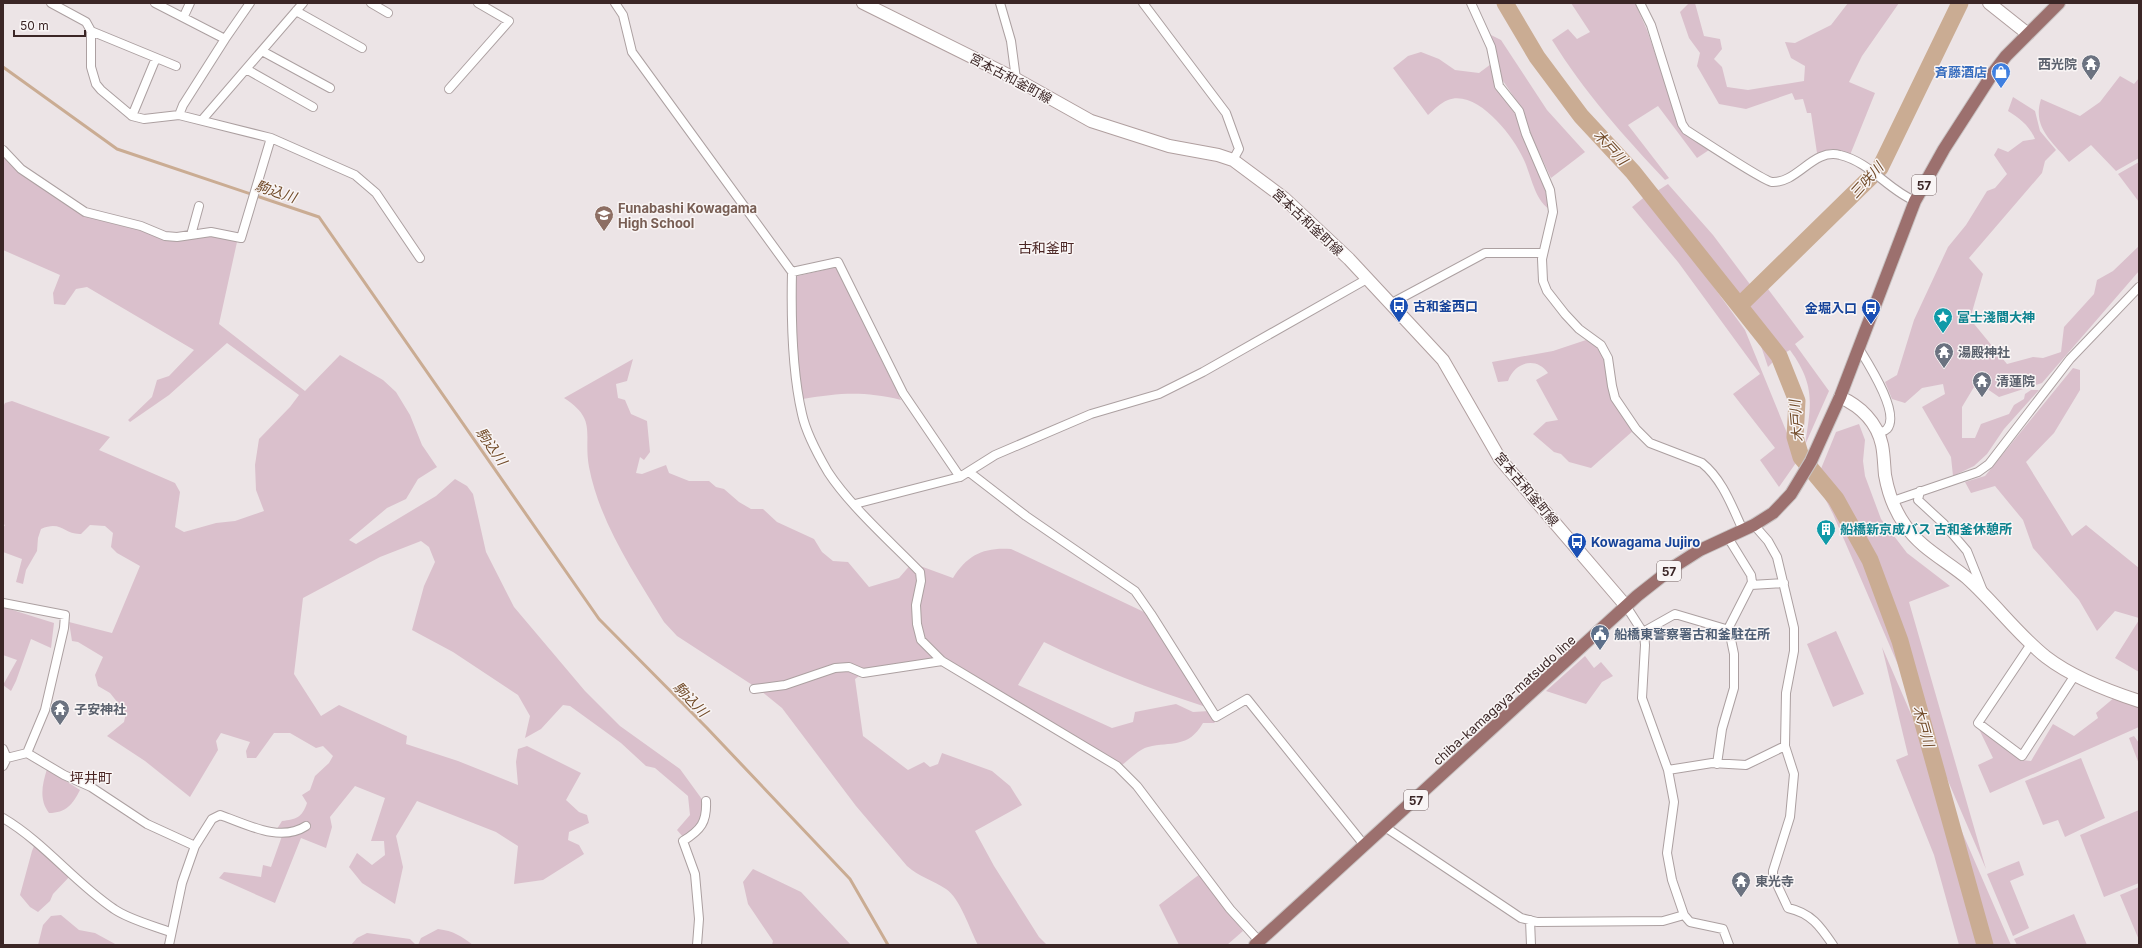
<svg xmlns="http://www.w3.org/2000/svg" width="2142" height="948" viewBox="0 0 2142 948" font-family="Inter,'Noto Sans JP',sans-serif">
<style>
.green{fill:#dac0cc}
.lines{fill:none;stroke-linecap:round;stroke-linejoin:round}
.stream{stroke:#caac93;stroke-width:3}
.river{stroke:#caac93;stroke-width:17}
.street-casing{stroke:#aca0a1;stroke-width:10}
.secondary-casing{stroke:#b09f9f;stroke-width:14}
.primary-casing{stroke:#c8c2c2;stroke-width:14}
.street{stroke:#fff;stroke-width:8}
.secondary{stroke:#fff;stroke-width:12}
.primary{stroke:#9c706e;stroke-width:12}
.labels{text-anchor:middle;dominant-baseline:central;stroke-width:3;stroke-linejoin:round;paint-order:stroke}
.shield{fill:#f9f5f5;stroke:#746464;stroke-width:1}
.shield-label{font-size:12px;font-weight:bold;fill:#3b2626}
.worship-label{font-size:13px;font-weight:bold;fill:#5b616d;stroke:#f9f5f5;text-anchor:start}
.shop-label{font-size:13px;font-weight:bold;fill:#366cbe;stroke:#f9f5f5;text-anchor:end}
.street-label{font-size:13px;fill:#3b2626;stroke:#f9f5f5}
.education-label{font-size:13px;font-weight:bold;fill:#785e54;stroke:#f9f5f5;text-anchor:start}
.transit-label{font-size:13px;font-weight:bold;fill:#164399;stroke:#f9f5f5;text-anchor:start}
.culture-label{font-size:13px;font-weight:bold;fill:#0d838f;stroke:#f9f5f5;text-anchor:start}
.service-label{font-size:13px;font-weight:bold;fill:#4e5e75;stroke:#f9f5f5;text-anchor:start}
.water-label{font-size:14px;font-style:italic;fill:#704927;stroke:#f9f5f5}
.neighbourhood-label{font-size:14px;fill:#4b2624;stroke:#f9f5f5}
</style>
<rect width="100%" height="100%" fill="#ece4e6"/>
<path class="green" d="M 1571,3 L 1635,3 L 1647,30 L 1681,130 L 1709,150 L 1697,158 L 1658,106 L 1628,125 L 1669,178 L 1665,180 C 1623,135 1585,93 1552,40 L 1568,29 L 1577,39 L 1590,32 Z
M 1689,3 L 1695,3 L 1704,36 L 1720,39 L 1722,49 L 1714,59 L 1722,67 L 1727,87 L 1748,90 L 1804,81 L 1805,66 L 1791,58 L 1785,42 L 1795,43 L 1831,25 L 1848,3 L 1899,3 L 1862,56 L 1849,82 L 1875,93 L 1850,155 L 1832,149 L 1817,153 L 1811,113 L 1807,113 L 1803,99 L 1795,100 L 1792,93 L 1746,109 L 1719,104 L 1697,66 L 1700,53 L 1689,38 L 1680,12 Z
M 1491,35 L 1501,40 L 1547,110 L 1585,152 L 1551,178 L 1530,133 L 1522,109 L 1499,75 Z
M 1421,52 L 1439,59 L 1455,70 L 1479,73 L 1491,64 C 1493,88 1505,94 1516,113 C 1532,142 1543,176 1549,209 C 1534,199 1531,174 1523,158 C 1513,136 1477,89 1448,100 C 1440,103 1434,110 1428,115 L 1393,68 L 1408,56 Z
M 2120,76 L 2134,84 L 2139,78 L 2139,158 L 2116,171 L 2091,145 L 2069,162 C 2052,141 2032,128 2041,99 L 2080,116 L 2100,102 Z
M 2013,97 L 2035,111 L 2040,131 L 2056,150 L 2045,161 L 2042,173 L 1969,258 L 1983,274 L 1970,319 L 2007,364 L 2033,357 L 2043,358 L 2061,352 L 2064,327 L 2094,294 L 2097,280 L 2113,271 L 2139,246 L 2139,271 L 2042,383 L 1999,397 L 1977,382 L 1962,407 L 1962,438 L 1975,438 L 1981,424 L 2009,414 L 2014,405 L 2024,399 L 2025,394 L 2031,390 L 2039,390 L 2004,429 L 1987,454 L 1974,466 L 1953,476 L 1951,457 L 1922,407 L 1945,394 L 1943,384 L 1922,388 L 1905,403 L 1892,399 L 1885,382 L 1897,375 L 1914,320 L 1948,247 L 1966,225 L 1987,191 L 1995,188 L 2007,174 L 1994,155 L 1998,148 L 2008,152 L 2023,141 L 2035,139 C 2029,125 2019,118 2008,111 Z
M 3,153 L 83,214 L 141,228 L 155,235 L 219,235 L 237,242 L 219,324 L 305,391 L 340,355 L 383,380 L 396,392 L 410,415 L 422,445 L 437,467 L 418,479 L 406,499 L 387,508 L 349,540 L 356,544 L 436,496 L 455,479 L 467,486 L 473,494 L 486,552 L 514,607 L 585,691 L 620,726 L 680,769 L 704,802 L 704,815 L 693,832 L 683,837 L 677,830 L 690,815 L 688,796 L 655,768 L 646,766 L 621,743 L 570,706 L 563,705 L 541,729 L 525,738 L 530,716 L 518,695 L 453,652 L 412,630 L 424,586 L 435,562 L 429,547 L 421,541 L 380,557 L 303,598 L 294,674 L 321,716 L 339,705 L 407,736 L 406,744 L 458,761 L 518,785 L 516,762 L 518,749 L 527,746 L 581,773 L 566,800 L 579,812 L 587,815 L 589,823 L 569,832 L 568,840 L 579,845 L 584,854 L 543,880 L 514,884 L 518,846 L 496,832 L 417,801 L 396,836 L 403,867 L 395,904 L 362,883 L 349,867 L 357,853 L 372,865 L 385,855 L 384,841 L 371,841 L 385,798 L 355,786 L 330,817 L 332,827 L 326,848 L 301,838 L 275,903 L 219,878 L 224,872 L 261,877 L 263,865 L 271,867 L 282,836 L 275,832 L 282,821 C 296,819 302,818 307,803 L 302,795 L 310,790 L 315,776 L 329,763 L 333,756 L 323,746 L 316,748 L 290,733 L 274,733 L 256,758 L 247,758 L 246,751 L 250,742 L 221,733 L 216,741 L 218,750 L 190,797 L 145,761 L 107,736 L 124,722 L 126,713 L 110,693 L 98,686 L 95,675 L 103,657 L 78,642 L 72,641 L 69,622 L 112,633 L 140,566 L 117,553 L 111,547 L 113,533 L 105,526 L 90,525 L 81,534 C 64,535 62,520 41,529 L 38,538 L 37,551 L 26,570 L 23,584 L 16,582 L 22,559 L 3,552 L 3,528 L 5,525 L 3,524 L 3,407 L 5,403 L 12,401 L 110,437 L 99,450 L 175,483 L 180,492 L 175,527 L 184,532 L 216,523 L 235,521 L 264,511 L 256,490 L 255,465 L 259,439 L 290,407 L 299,395 L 227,343 L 169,395 L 130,422 L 128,420 L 152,397 L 157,380 L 169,376 L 194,350 L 87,287 L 76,289 L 65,305 L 54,304 L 53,293 L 60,275 L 3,250 Z
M 2139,162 L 2139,202 L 2118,174 Z
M 1668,184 L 1713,235 L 1752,287 L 1736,302 L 1654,193 Z
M 1647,195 L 1745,330 L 1798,460 L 1779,487 L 1760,460 L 1775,448 L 1733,394 L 1760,374 L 1678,262 L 1632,207 Z
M 836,267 L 901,400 C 863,391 840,393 803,399 L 796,345 L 794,277 Z
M 1765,285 L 1804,337 L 1795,344 L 1829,391 L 1805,445 C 1811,404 1816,386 1790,350 L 1779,356 L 1768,367 L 1754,325 L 1739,309 Z
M 1586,340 C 1613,353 1604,363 1610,386 C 1613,399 1627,418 1634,430 L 1591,468 L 1569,462 L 1561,454 L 1554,452 L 1533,434 L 1546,422 L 1558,420 L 1536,380 L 1548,373 C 1536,356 1515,362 1508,381 L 1498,382 L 1492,362 L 1553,351 Z
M 633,359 L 627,381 L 616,384 L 618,398 L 625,400 L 631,414 L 647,421 L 650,452 L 644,460 L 640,457 L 636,473 L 642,474 L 666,465 L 669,473 L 689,481 L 709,481 L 716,487 L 724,489 L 739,502 L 751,509 L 763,509 L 777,522 L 814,539 L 822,552 L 833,561 L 848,562 L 869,587 L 899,578 L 912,563 L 953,578 C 967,555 984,547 1011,549 L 1144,612 L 1206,707 C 1150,689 1096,668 1044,642 L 1018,685 L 1112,728 L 1133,722 L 1135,712 L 1176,704 L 1193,712 L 1209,711 L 1220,717 L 1214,723 L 1203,723 C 1188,749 1171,741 1148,747 C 1139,749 1129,760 1122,765 L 944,659 L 862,674 L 855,679 L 863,736 L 908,770 L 924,762 L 930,767 L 938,764 L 942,753 L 992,771 L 1010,786 L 1022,805 L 975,831 L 994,866 L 1039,937 L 1047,945 L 978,945 C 970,930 960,898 946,889 C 933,880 919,877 907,866 L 856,806 L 782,708 L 760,690 L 677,636 L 664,622 C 635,574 600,524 589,467 C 583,433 598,420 564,398 Z
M 2073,368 L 2080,370 L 2080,390 L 2054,433 L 2026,462 L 2072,536 L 2086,525 L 2139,568 L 2139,618 L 2115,611 L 2097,631 L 2079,600 L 2033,548 L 2023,520 L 1995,486 L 1971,493 L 1965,482 L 1985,476 Z
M 1859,424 L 1865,440 L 1863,461 L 1865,476 L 1881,519 L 1907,553 L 1950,586 L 1909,602 L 1986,869 L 1833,514 L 1816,481 L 1836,432 Z
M 3,607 L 54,623 L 51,648 L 31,639 L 16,681 L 11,691 L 3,685 L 17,660 L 3,655 Z
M 2139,620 L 2139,672 L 2115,658 Z
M 1836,631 L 1864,694 L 1833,707 L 1807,644 Z
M 1882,647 L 2011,945 L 1959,945 L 1934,855 L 1896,760 L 1908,755 Z
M 1585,656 L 1594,668 L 1601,662 L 1613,676 L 1602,682 L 1586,704 L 1546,691 Z
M 2115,697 L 2139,706 L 2139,727 L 1990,793 L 1978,765 L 1993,758 L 1977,725 L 2016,756 L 2022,760 L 2031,761 L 2053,724 L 2074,736 L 2098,718 L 2096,713 Z
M 2134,736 L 2139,743 L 2139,764 L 2129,738 Z
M 2081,758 L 2105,818 L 2065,837 L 2058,820 L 2043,825 L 2025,781 Z
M 47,769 L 80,790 C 73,804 66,813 49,813 C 39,800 42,785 47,769 Z
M 2139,810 L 2139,883 L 2104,897 L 2080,835 Z
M 35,844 L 71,875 L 53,894 L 50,901 L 38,912 L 30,907 L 20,895 L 32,851 Z
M 2019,861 L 2024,875 L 2010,881 L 2029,928 L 2013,936 L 1987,874 Z
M 753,869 L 801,892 L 851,945 L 772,945 L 773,941 L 748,904 L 743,882 Z
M 1200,874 L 1243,931 L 1227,945 L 1179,945 L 1159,905 Z
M 2139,887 L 2139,940 L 2120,895 Z
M 2074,914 L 2087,945 L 2017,945 L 2014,939 Z
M 61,915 L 79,930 L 95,933 L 117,945 L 38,945 L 43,925 L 51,916 Z
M 438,929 C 454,931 461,936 473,945 L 418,945 L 421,938 Z
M 367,933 L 410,939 L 416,945 L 351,945 L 357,938 Z"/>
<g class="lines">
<path class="stream" d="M 3,67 L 117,149 L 319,217 L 599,619 L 707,728 L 850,879 L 888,945"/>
<path class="river" d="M 1505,3 L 1537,57 L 1581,116 L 1633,172 L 1779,356 L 1797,401 L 1795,437 L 1801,457 L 1836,499 L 1870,560 L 1900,641 L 1985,945
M 1740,305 L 1880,168 L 1960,3"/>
<g class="street-casing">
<path id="street" d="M 51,3 L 86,22 L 91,31 L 91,67 L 96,84 L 101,90 L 132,116 L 144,119 L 179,115 L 271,138 L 355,175 L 376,193 L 420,258
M 155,3 L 225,39 L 183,105 L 179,115
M 371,3 L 388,13
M 615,3 L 623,15 L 632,52 L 792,272 C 791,316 792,371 802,414 C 806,433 818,455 828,472 C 850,506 892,543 920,572 L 921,581 L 916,605 L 917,624 L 921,640 L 942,661 L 1117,766 L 1137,786 L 1230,909 L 1259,941
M 1000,3 L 1011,41 L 1016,79
M 1143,3 L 1226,113 L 1239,149 L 1233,160
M 1471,3 L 1491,47 L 1499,86 L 1519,111 L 1526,134 L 1550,190 L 1553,212 L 1542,259 L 1543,281 L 1547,291 L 1565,314 L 1579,329 L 1601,345 L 1608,358 L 1612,386 L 1615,398 L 1636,429 L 1650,443 L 1702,463 C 1723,480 1732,507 1743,530
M 1640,3 L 1651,25 L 1682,124 L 1686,130 C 1699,138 1763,181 1772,182 C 1798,183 1813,148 1840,155 C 1870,162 1888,190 1915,201
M 296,11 L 362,48
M 184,16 L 190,3
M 91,31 L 176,66
M 225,39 L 250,3
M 262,51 L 330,88
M 246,69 L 313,107
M 449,89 L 509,21 L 478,3
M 132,116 L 156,58
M 202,120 L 303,3
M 3,150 L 21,169 L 85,212 L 141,226 L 165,236 L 177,237 L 211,232 L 241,238 L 271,138
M 191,235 L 199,206
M 792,272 L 838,262 L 903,393 L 960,477
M 1390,304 L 1485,253 L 1543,253
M 1858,347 C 1867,362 1901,413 1887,429 C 1885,431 1881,432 1879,433
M 969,472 L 1026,516 L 1135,591 L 1151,614 L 1216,717 L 1247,699 L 1365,846
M 1920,491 L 1918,500 L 1944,524 L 1967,551 L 1983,591
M 1893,501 L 1978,472 L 1989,464 L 2070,359 L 2139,287
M 855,504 L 960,477 L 995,455 L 1091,414 L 1159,394 L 1203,372 L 1367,279
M 1754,525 L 1768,541 L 1777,557 L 1794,628 L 1794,651 L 1786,693 L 1785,746 L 1794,774 L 1790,817 L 1773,871 L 1773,876 L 1788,908 C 1811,913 1820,926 1833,945
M 1727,536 L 1751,575 L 1752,582 L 1728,629
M 1751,585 L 1784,583
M 3,603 L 65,615 L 64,628 L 45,710 L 27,753
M 1626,606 L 1644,634 L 1645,645 L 1642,698 L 1668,770 L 1674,802 L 1667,853 L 1672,880 L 1684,915 L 1690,922 L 1723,929 L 1729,945
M 1643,632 L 1675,614 L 1729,630 L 1734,654 L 1734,688 L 1722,729 L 1717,764
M 2031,644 L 1978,723 L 2022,756 L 2075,675
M 754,689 L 785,685 L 835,668 L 849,667 L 863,673 L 942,661
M 3,749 L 7,758 L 3,766
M 7,758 L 27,753 L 64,775 L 91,787 L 147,824 L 195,846 L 182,883 L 169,945
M 1668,770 L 1712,763 L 1746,765 L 1785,746
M 3,818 C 45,843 74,882 114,909 C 128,919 154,926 170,932
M 1385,827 L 1521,918 L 1537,922 L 1663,921 L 1684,915
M 195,846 L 212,819 L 220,815 C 246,824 280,843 306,826
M 1530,920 L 1531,945
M 697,945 L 699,919 L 695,874 L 683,841 C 701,830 707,822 706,801"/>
</g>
<g class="secondary-casing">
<path id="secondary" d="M 863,3 L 1016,79 L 1091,121 L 1169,146 L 1218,155 L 1233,160 L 1284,198 L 1349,259 L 1443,360 L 1500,459 L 1626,606
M 1989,3 L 2028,34
M 1840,397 C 1860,406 1877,422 1882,445 C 1884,455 1884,465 1885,475 C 1888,492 1895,511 1905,525 C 1920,548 1947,561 1967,578 C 1995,603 2017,634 2046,657 C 2072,677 2108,691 2139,701"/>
</g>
<g class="primary-casing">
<path id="primary" d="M 1255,945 L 1637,596 L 1675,566 L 1700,550 L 1754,525 L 1773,513 L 1791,494 L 1811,461 L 1840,397 L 1915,201 L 1944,149 L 1993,73 L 2006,56 L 2059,3"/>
</g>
<use href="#street" class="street"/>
<use href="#secondary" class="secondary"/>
<use href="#primary" class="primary"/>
</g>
<defs>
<g id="temple-pin" transform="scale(1)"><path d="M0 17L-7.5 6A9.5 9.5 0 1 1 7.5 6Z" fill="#6b7280" stroke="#f9f5f5"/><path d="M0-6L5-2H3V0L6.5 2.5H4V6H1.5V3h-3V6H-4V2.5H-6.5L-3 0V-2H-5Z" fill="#fff"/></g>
<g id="shop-pin" transform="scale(1)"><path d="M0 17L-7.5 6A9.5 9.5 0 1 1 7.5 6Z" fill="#3f7fe0" stroke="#f9f5f5"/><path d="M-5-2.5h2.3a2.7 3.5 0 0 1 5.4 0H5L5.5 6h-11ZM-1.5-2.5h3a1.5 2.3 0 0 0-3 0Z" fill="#fff"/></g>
<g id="school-pin" transform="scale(1)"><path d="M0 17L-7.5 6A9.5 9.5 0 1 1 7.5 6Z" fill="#8d6e63" stroke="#f9f5f5"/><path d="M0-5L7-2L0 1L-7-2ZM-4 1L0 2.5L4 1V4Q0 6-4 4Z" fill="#fff"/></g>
<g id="bus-pin" transform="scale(1)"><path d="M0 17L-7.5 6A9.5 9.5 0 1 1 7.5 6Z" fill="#1a4fb4" stroke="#f9f5f5"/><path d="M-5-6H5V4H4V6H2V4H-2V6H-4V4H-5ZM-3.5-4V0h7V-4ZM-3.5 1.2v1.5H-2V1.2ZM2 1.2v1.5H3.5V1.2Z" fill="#fff"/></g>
<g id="sight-pin" transform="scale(1)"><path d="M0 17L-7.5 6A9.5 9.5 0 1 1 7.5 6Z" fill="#0f9aa8" stroke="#f9f5f5"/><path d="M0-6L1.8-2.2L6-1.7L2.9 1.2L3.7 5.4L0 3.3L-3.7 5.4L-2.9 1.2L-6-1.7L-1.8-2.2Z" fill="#fff"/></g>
<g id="building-pin" transform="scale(1)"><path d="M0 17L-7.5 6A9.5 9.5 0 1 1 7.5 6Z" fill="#0f9aa8" stroke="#f9f5f5"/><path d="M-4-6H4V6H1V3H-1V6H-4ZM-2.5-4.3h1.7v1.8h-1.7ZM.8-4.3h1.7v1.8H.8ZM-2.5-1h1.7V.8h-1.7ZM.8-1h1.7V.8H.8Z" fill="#fff"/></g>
<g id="civic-pin" transform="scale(1)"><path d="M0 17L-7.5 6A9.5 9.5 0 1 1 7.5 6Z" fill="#5c6f8a" stroke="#f9f5f5"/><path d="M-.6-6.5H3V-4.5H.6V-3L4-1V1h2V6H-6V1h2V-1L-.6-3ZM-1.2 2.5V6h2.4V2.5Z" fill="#fff"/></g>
</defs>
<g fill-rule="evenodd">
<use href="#temple-pin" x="2091" y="64"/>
<use href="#shop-pin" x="2001" y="72"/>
<use href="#school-pin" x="604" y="215"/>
<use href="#bus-pin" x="1399" y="306"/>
<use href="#bus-pin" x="1871" y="308"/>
<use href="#sight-pin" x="1943" y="317"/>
<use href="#temple-pin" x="1944" y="352"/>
<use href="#temple-pin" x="1982" y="381"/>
<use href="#building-pin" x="1826" y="529"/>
<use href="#bus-pin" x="1577" y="542"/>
<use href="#civic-pin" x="1600" y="634"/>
<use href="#temple-pin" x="60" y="709"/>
<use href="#temple-pin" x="1741" y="881"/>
</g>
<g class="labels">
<g class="shield">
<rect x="1912" y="175" width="24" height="20" rx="3"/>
<rect x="1657" y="561" width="24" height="20" rx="3"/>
<rect x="1404" y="790" width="24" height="20" rx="3"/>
</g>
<g class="shield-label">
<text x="1924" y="185">57</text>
<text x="1669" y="571">57</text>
<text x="1416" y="800">57</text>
</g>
<g class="worship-label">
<text x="2077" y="64" text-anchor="end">西光院</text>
<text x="1958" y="352">湯殿神社</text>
<text x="1996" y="381">清蓮院</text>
<text x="74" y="709">子安神社</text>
<text x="1755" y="881">東光寺</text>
</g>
<g class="shop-label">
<text x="1987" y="72">斉藤酒店</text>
</g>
<g class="street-label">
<text transform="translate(1011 78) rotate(28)">宮本古和釜町線</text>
<text transform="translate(1308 222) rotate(43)">宮本古和釜町線</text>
<text transform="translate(1527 489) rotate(50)">宮本古和釜町線</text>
<text transform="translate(1504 700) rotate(-42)">chiba-kamagaya-matsudo line</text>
</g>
<g class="education-label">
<text x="618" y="208">Funabashi Kowagama<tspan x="618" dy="15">High School</tspan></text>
</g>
<g class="transit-label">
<text x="1413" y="306">古和釜西口</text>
<text x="1857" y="308" text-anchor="end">金堀入口</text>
<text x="1591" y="542">Kowagama Jujiro</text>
</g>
<g class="culture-label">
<text x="1957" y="317">富士淺間大神</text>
<text x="1840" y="529">船橋新京成バス 古和釜休憩所</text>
</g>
<g class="service-label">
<text x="1614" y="634">船橋東警察署古和釜駐在所</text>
</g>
<g class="water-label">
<text transform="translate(1611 147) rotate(47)">木戸川</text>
<text transform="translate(1866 180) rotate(-48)">三咲川</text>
<text transform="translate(276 191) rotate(18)">駒込川</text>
<text transform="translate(1796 421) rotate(-95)">木戸川</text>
<text transform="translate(492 446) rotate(55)">駒込川</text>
<text transform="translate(691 699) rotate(46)">駒込川</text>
<text transform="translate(1924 726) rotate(74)">木戸川</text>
</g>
<g class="neighbourhood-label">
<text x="1046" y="247">古和釜町</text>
<text x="91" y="777">坪井町</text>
</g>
</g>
<rect width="2142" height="948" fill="none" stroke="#3b2626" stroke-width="8"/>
<path d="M14 30v6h71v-6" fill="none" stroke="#3b2626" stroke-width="2"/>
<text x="20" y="30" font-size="12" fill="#3b2626" stroke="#f9f5f5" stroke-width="3" paint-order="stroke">50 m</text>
</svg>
